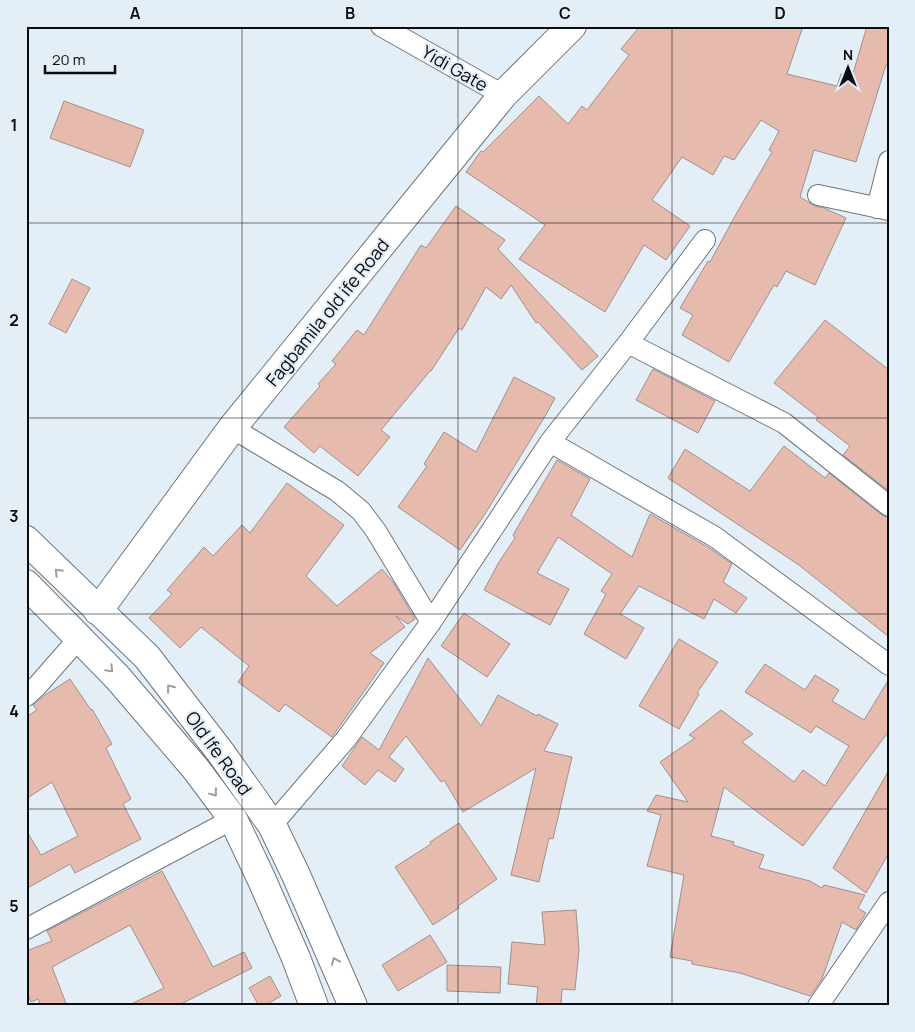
<svg xmlns="http://www.w3.org/2000/svg" width="915" height="1032" viewBox="0 0 915 1032" font-family="Manrope,sans-serif">
<style>
.building{fill:#e7baae;stroke:#9e918e}
.lines{fill:none;stroke-linecap:round;stroke-linejoin:round}
.street-casing{stroke:#6e777f;stroke-width:22}
.secondary-casing{stroke:#6e777f;stroke-width:30}
.primary-casing{stroke:#6e777f;stroke-width:30}
.street{stroke:#fff;stroke-width:20}
.secondary{stroke:#fff;stroke-width:28}
.primary{stroke:#fff;stroke-width:28}
.oneway{stroke:#9d9e9f}
.grid{fill:none;stroke:#0a0d10;stroke-width:1;stroke-opacity:0.55}
.labels{text-anchor:middle;dominant-baseline:central;stroke-width:4.5;stroke-linejoin:round;paint-order:stroke}
.street-label{font-size:18px;fill:#0a0d10;stroke:#e4eef7}
.neatline{fill:none;stroke:#0a0d10;stroke-width:2}
.grid-label{font-size:16px;text-anchor:middle;font-weight:bold;fill:#0a0d10}
</style>
<rect width="100%" height="100%" fill="#e4eef7"/>
<path class="building" d="M 640,26 L 803,26 L 787,74 L 837,86 L 841,74 L 852,77 L 867,26 L 889,26 L 889,65 L 886,65 L 856,162 L 814,150 L 800,197 L 815,206 L 824,208 L 846,218 L 815,285 L 786,271 L 777,287 L 774,285 L 729,362 L 682,335 L 693,315 L 680,308 L 708,261 L 710,262 L 735,216 L 772,152 L 769,150 L 779,131 L 761,120 L 734,160 L 724,156 L 713,175 L 682,157 L 652,200 L 690,226 L 666,260 L 644,245 L 605,312 L 519,259 L 545,225 L 466,172 L 481,151 L 483,152 L 539,96 L 568,124 L 582,106 L 587,110 L 629,55 L 621,49 Z
M 64,101 L 144,130 L 130,167 L 50,138 Z
M 456,206 L 505,240 L 498,249 L 598,356 L 582,370 L 538,322 L 536,323 L 511,285 L 501,299 L 486,287 L 462,330 L 459,328 L 431,371 L 430,371 L 381,430 L 390,437 L 358,476 L 320,446 L 314,453 L 284,427 L 320,386 L 318,384 L 336,364 L 332,361 L 357,330 L 364,335 L 421,245 L 426,248 Z
M 72,279 L 90,288 L 66,333 L 49,324 Z
M 825,320 L 889,370 L 889,491 L 843,455 L 850,446 L 816,420 L 818,417 L 774,383 Z
M 653,369 L 715,401 L 698,433 L 636,400 Z
M 514,377 L 555,398 L 547,413 L 485,514 L 460,550 L 398,507 L 427,466 L 424,464 L 444,432 L 476,452 Z
M 784,446 L 825,478 L 829,473 L 882,515 L 889,518 L 889,637 L 799,565 L 668,478 L 685,449 L 750,491 Z
M 557,460 L 590,479 L 571,515 L 632,557 L 650,514 L 708,547 L 732,564 L 723,582 L 747,598 L 736,613 L 714,599 L 704,619 L 639,586 L 620,614 L 644,628 L 626,659 L 584,634 L 606,594 L 601,591 L 612,574 L 558,537 L 537,573 L 569,589 L 550,625 L 484,590 L 499,562 L 515,538 L 513,535 Z
M 287,483 L 344,525 L 306,576 L 337,606 L 382,569 L 393,582 L 415,619 L 408,624 L 396,616 L 405,627 L 370,653 L 384,663 L 332,737 L 285,704 L 279,712 L 238,682 L 249,666 L 201,627 L 180,648 L 149,618 L 172,594 L 167,590 L 204,547 L 213,556 L 242,525 L 250,533 Z
M 464,613 L 510,644 L 487,677 L 441,646 Z
M 679,639 L 718,662 L 697,693 L 699,694 L 679,729 L 639,706 Z
M 428,658 L 481,726 L 498,695 L 537,716 L 538,714 L 558,724 L 544,751 L 572,757 L 553,839 L 549,838 L 539,882 L 511,875 L 536,768 L 463,812 L 444,780 L 441,782 L 406,736 L 389,757 L 404,769 L 395,782 L 378,770 L 365,785 L 342,766 L 362,737 L 379,750 Z
M 765,664 L 805,690 L 815,675 L 839,690 L 832,701 L 864,720 L 889,679 L 889,731 L 803,846 L 724,787 L 711,836 L 734,842 L 733,845 L 764,855 L 759,868 L 810,881 L 822,888 L 824,885 L 865,895 L 858,908 L 866,913 L 856,930 L 842,922 L 822,979 L 810,996 L 740,973 L 692,964 L 692,961 L 670,957 L 684,875 L 647,866 L 661,815 L 647,811 L 656,795 L 688,802 L 660,762 L 695,738 L 689,735 L 721,710 L 753,734 L 742,742 L 794,782 L 803,770 L 825,786 L 849,746 L 816,726 L 811,733 L 745,692 Z
M 70,679 L 91,710 L 92,709 L 112,744 L 106,748 L 131,799 L 123,804 L 141,839 L 75,873 L 70,864 L 26,889 L 26,830 L 41,855 L 78,836 L 52,782 L 26,799 L 26,717 L 37,710 L 33,705 L 45,695 Z
M 889,770 L 889,853 L 866,893 L 833,868 Z
M 459,823 L 497,879 L 458,906 L 459,908 L 433,925 L 395,867 L 431,844 L 430,842 Z
M 162,871 L 213,967 L 244,952 L 252,968 L 177,1006 L 127,1006 L 164,988 L 130,925 L 52,967 L 67,1006 L 41,1006 L 38,999 L 31,1002 L 26,991 L 26,951 L 52,941 L 47,931 Z
M 576,910 L 579,950 L 575,990 L 562,989 L 561,1006 L 536,1006 L 538,987 L 508,984 L 512,942 L 545,945 L 542,912 Z
M 430,935 L 447,962 L 398,991 L 382,965 Z
M 447,965 L 501,967 L 500,993 L 447,991 Z
M 270,976 L 281,996 L 264,1006 L 259,1006 L 249,988 Z"/>
<g class="lines">
<g class="street-casing">
<path id="street" d="M 381,26 L 503,95
M 818,195 L 889,210
M 877,208 L 889,161
M 628,343 L 784,423 L 889,506
M 232,428 L 337,491 L 361,511 L 376,531 L 431,622
M 550,442 L 715,537 L 889,665
M 26,696 L 37,686 L 79,638
M 272,825 L 346,739 L 431,622 L 550,442 L 628,343 L 705,240
M 26,929 L 233,819
M 818,1006 L 889,902"/>
</g>
<g class="secondary-casing">
<path id="secondary" d="M 98,611 L 232,428 L 503,95 L 572,26"/>
</g>
<g class="primary-casing">
<path id="primary" d="M 26,540 L 147,657 L 221,753 L 272,825 L 296,875 L 353,1006
M 26,584 L 117,677 L 195,768 L 233,819 L 261,878 L 296,958 L 314,1006"/>
</g>
<use href="#street" class="street"/>
<use href="#secondary" class="secondary"/>
<use href="#primary" class="primary"/>
</g>
<defs><path id="oneway-chevron" d="M-2-3.5L2.5 0L-2 3.5" fill="none" stroke-width="1.6" stroke-linecap="round" stroke-linejoin="round" transform="scale(1.25)"/></defs>
<g class="oneway">
<use href="#oneway-chevron" transform="translate(58 572) rotate(-135)"/>
<use href="#oneway-chevron" transform="translate(110 669) rotate(46)"/>
<use href="#oneway-chevron" transform="translate(170 688) rotate(-128)"/>
<use href="#oneway-chevron" transform="translate(214 793) rotate(53)"/>
<use href="#oneway-chevron" transform="translate(335 961) rotate(-112)"/>
</g>
<path class="grid" d="M 242,26 L 242,1006M 458,26 L 458,1006M 672,26 L 672,1006M 26,223 L 889,223M 26,418 L 889,418M 26,614 L 889,614M 26,809 L 889,809"/>
<g class="labels">
<g class="street-label">
<text transform="translate(455 68) rotate(30)">Yidi Gate</text>
<text transform="translate(327 312) rotate(-51)">Fagbamila old ife Road</text>
<text transform="translate(219 753) rotate(54)">Old Ife Road</text>
</g>
</g>
<rect width="915" height="1032" fill="none" stroke="#e4eef7" stroke-width="55"/>
<g transform="translate(848 68)" stroke="#e4eef7" stroke-width="4" paint-order="stroke">
<path d="M0-4L9 19L0 12L-9 19Z" fill="#0a0d10"/>
<text y="-8" font-size="14" font-weight="bold" text-anchor="middle" fill="#0a0d10">N</text>
</g>
<path d="M45 65v8h70v-8" fill="none" stroke="#0a0d10" stroke-width="2.5"/>
<text x="52" y="65" font-size="15" fill="#0a0d10" stroke="#e4eef7" stroke-width="4" paint-order="stroke">20 m</text>
<rect x="28" y="28" width="860" height="976" class="neatline"/>
<g class="grid-label">
<text x="135" y="19">A</text>
<text x="350" y="19">B</text>
<text x="565" y="19">C</text>
<text x="780" y="19">D</text>
<text x="14" y="131">1</text>
<text x="14" y="326">2</text>
<text x="14" y="522">3</text>
<text x="14" y="717">4</text>
<text x="14" y="912">5</text>
</g>
</svg>
